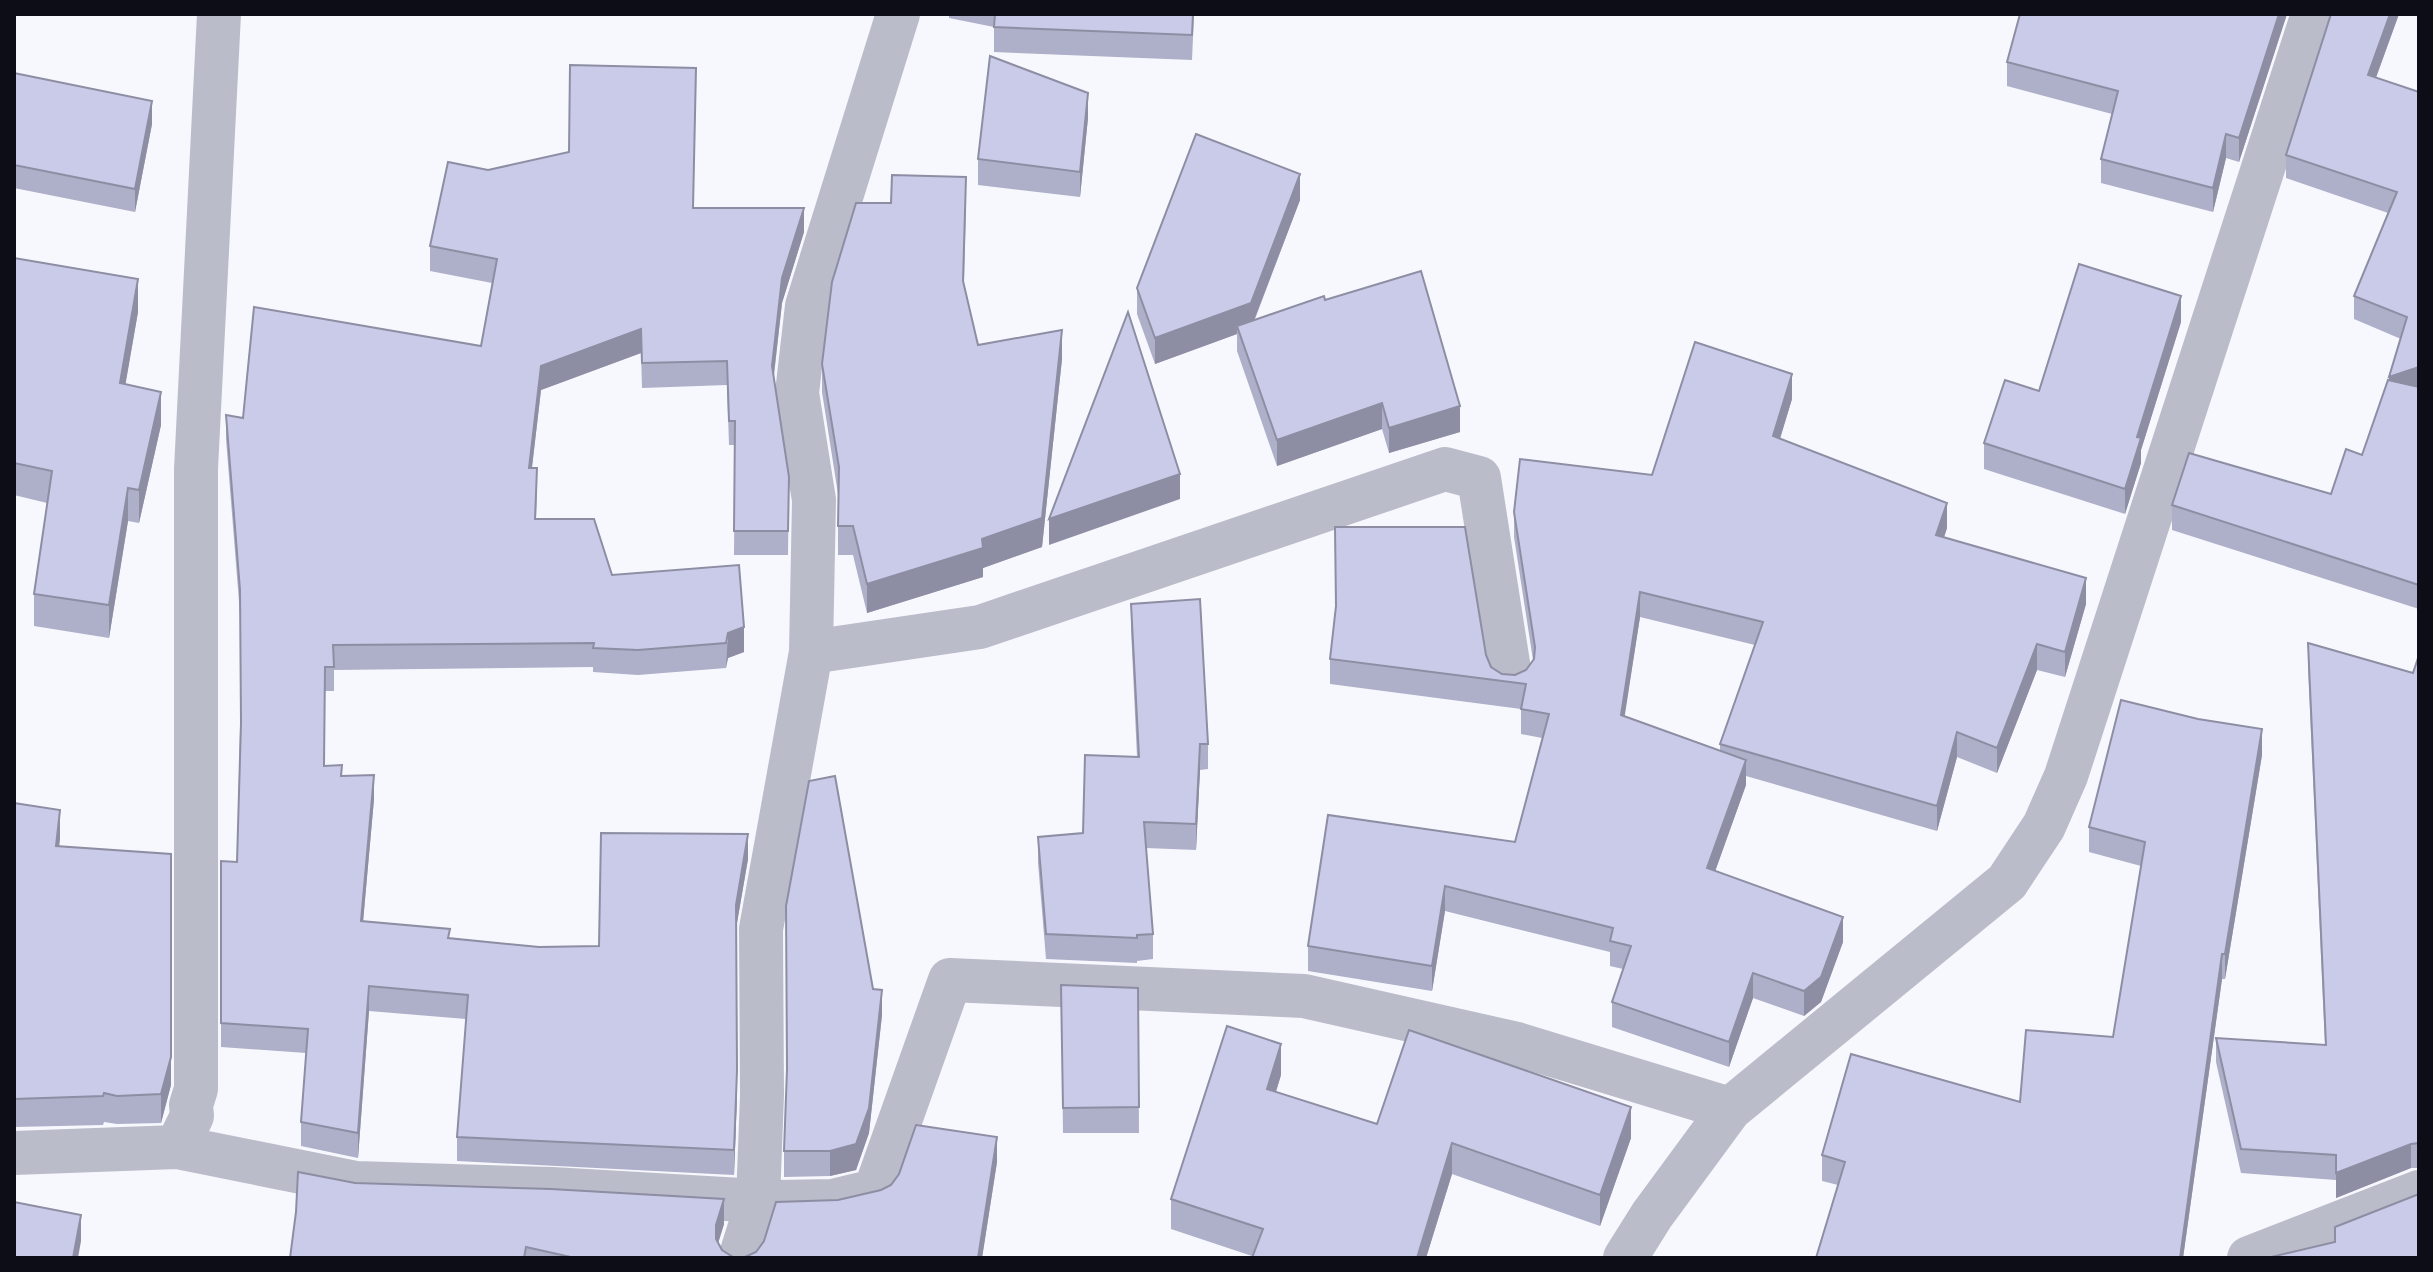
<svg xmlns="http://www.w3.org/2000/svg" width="2433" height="1272" viewBox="0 0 2433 1272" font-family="Poppins,sans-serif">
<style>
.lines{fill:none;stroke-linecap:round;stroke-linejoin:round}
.minor{stroke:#bbbcc9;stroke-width:44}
.wall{fill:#aeafc8;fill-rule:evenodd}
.shaded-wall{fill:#8d8ea3}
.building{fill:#cacbe9;stroke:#8d8ea3;stroke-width:2}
</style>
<rect width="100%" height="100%" fill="#f7f8fe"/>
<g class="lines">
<path class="minor" d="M 898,14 L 807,306 L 797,393 L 814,500 L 811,652 L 980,627 L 1445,469 L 1479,478 L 1510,676
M 177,1147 L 356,1183 L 552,1189 L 776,1202 L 833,1201 L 875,1191 L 950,980 L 1304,996 L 1517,1044 L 1730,1109
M 14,1153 L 177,1147 L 192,1116 L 191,1105 L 196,1089 L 196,469 L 219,14
M 740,1258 L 758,1201 L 762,1095 L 761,929 L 811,652
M 1625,1258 L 1652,1215 L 1730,1109 L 2007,882 L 2044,826 L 2066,776 L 2313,14
M 2249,1258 L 2419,1192"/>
</g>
<path class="wall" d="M 949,14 L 1194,14 L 1192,60 L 994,52 L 994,27 L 949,18 Z
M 2287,14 L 2239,162 L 2226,158 L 2213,212 L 2101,183 L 2101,159 L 2112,114 L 2007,86 L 2007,62 Z
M 2399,14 L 2376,78 L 2419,92 L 2419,609 L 2172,530 L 2172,505 L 2331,494 L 2362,455 L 2389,380 L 2401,339 L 2354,319 L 2354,296 L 2388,213 L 2286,178 L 2286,155 Z
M 14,73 L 152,124 L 135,212 L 14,188 Z
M 1088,118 L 1080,197 L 978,185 L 978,159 Z
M 1300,200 L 1255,319 L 1325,300 L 1460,432 L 1389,453 L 1382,429 L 1277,466 L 1237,351 L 1237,334 L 1155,364 L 1137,314 L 1137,288 Z
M 891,203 L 966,206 L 964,283 L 978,345 L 1062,359 L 1042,547 L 983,568 L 983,577 L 867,613 L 853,555 L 838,555 L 838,494 L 822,392 L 822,364 Z
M 694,208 L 804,232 L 782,303 L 774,376 L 789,477 L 788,555 L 734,555 L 735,445 L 729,445 L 727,385 L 642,388 L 641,353 L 541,390 L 532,468 L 537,492 L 536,519 L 612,575 L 744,652 L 728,658 L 726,668 L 638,675 L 593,672 L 593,667 L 334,670 L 334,691 L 325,691 L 324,766 L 341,776 L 374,799 L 363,921 L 450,938 L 539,947 L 599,946 L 748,859 L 736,928 L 737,1095 L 734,1175 L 457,1161 L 457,1137 L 466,1019 L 369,1011 L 358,1158 L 301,1146 L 301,1122 L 306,1053 L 221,1047 L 221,861 L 237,862 L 240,728 L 240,614 L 226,439 L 226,415 L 243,418 L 481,346 L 492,283 L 430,271 L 430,246 Z
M 14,258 L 138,312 L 125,385 L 161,425 L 139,523 L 128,521 L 109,638 L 34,626 L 34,594 L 47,503 L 14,495 Z
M 2181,322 L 2141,450 L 2141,463 L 2125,514 L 1984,469 L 1984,443 L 2039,391 Z
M 1792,399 L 1780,439 L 1947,528 L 1944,538 L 2086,604 L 2065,677 L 2037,670 L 1997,773 L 1957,757 L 1937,831 L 1746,776 L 1746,785 L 1715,871 L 1843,942 L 1821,1002 L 1804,1016 L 1753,998 L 1729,1067 L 1612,1027 L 1612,1002 L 1623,969 L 1610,966 L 1610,952 L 1445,911 L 1432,991 L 1308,971 L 1308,946 L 1515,842 L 1542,738 L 1521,734 L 1521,709 L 1330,684 L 1330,659 L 1486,655 L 1491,667 L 1502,674 L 1515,675 L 1526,670 L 1533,660 L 1514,537 L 1514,512 L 1652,475 ZM 1640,617 L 1755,645 L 1720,744 L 1720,751 L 1624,717 Z
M 1131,604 L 1208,744 L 1208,769 L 1200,770 L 1196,850 L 1146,848 L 1153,934 L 1153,959 L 1137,961 L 1137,963 L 1046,959 L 1038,863 L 1038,837 L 1083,833 L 1137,757 L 1131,629 Z
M 2308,643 L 2413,673 L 2419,655 L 2419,1168 L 2411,1168 L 2336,1198 L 2336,1180 L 2241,1173 L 2216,1062 L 2216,1038 L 2325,1045 L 2308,667 Z
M 2262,755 L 2225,979 L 2222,979 L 2183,1258 L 1838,1185 L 1822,1181 L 1822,1155 L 2020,1102 L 2113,1037 L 2141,866 L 2089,852 L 2089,827 Z
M 14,803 L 60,838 L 59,846 L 171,1085 L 161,1123 L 117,1124 L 104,1122 L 103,1125 L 14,1127 Z
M 1061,985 L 1138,988 L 1139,1133 L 1063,1133 Z
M 873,989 L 882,1015 L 869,1133 L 856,1170 L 830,1176 L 784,1177 L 784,1151 Z
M 1281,1075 L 1276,1092 L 1377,1124 L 1631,1138 L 1600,1226 L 1452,1174 L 1426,1258 L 1252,1258 L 1252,1256 L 1171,1229 L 1171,1199 Z
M 997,1162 L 982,1258 L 290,1258 L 355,1183 L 724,1224 L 718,1243 L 722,1250 L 733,1257 L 745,1257 L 756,1252 L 838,1200 Z"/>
<path class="shaded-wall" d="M 2279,14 L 2287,14 L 2239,162 L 2239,138 Z
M 2390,14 L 2399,14 L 2368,99 L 2368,75 Z
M 1088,93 L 1088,118 L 1080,197 L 1080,172 Z
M 152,101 L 152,124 L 135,212 L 135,189 Z
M 2226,134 L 2226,158 L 2213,212 L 2213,188 Z
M 1300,174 L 1300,200 L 1251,328 L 1237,326 L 1237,334 L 1155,364 L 1155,338 Z
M 804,208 L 804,232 L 782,303 L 772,390 L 772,366 L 782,278 Z
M 138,279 L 138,312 L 120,416 L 120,383 Z
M 2181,296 L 2181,322 L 2141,450 L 2141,463 L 2125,514 L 2125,489 L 2137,437 Z
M 641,329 L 641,353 L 541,390 L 529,492 L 529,468 L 541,366 Z
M 1062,330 L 1062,359 L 1042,547 L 983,568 L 983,577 L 867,613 L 867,584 L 982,539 Z
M 2419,367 L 2419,391 L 2389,401 L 2389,377 Z
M 1792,374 L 1792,399 L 1773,461 L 1773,436 Z
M 161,392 L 161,425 L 139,523 L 139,490 Z
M 1382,403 L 1382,429 L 1277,466 L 1277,440 Z
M 1460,406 L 1460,432 L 1389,453 L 1389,428 Z
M 1180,474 L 1180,499 L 1049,545 L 1049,519 Z
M 128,488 L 128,521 L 109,638 L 109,605 Z
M 1947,503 L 1947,528 L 1936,560 L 1936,535 Z
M 2086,578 L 2086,604 L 2065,677 L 2065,652 Z
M 1640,592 L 1640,617 L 1621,740 L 1621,715 Z
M 744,627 L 744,652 L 728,658 L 726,668 L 728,633 Z
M 2037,644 L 2037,670 L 1997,773 L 1997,748 Z
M 2262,729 L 2262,755 L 2225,979 L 2225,954 Z
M 1957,732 L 1957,757 L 1937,831 L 1937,806 Z
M 1200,744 L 1200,770 L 1196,850 L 1196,824 Z
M 1746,760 L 1746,785 L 1707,894 L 1707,868 Z
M 374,775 L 374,799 L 361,945 L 361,921 Z
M 60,810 L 60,838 L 56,874 L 56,846 Z
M 748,834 L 748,859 L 736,929 L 736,905 Z
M 1445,886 L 1445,911 L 1432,991 L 1432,966 Z
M 1843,917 L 1843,942 L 1821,1002 L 1804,1016 L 1804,991 Z
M 2222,954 L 2222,979 L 2183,1258 L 2180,1258 Z
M 1753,973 L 1753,998 L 1729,1067 L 1729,1042 Z
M 369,986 L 369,1011 L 358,1158 L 358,1133 Z
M 882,990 L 882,1015 L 869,1133 L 856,1170 L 830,1176 L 830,1151 Z
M 1281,1044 L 1281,1075 L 1267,1120 L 1267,1089 Z
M 171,1057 L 171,1085 L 161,1123 L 161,1094 Z
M 737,1070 L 737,1095 L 734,1175 L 734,1150 Z
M 1631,1107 L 1631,1138 L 1600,1226 L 1600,1195 Z
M 997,1137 L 997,1162 L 982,1258 L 978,1258 Z
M 1452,1143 L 1452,1174 L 1426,1258 L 1417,1258 Z
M 2411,1144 L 2411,1168 L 2336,1198 L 2336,1173 Z
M 724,1199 L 724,1224 L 716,1250 L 716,1225 Z
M 81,1215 L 81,1241 L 78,1258 L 73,1258 Z"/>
<path class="building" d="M 995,14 L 1193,14 L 1192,35 L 994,27 Z
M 2020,14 L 2279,14 L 2239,138 L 2226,134 L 2213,188 L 2101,159 L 2118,91 L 2007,62 Z
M 2331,14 L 2390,14 L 2368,75 L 2419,92 L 2419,367 L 2389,377 L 2407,317 L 2354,296 L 2397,192 L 2286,155 Z
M 990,56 L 1088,93 L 1080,172 L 978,159 Z
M 570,65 L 696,68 L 693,208 L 804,208 L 782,278 L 772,366 L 789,477 L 788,531 L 734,531 L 735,421 L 729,421 L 727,361 L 642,363 L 641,329 L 541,366 L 529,468 L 537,468 L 535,519 L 594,519 L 612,575 L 739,565 L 744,627 L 728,633 L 726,643 L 638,650 L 593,648 L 594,643 L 333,645 L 334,667 L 325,667 L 324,766 L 342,765 L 341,776 L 374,775 L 361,921 L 450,929 L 448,938 L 539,947 L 599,946 L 601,833 L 748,834 L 736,905 L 737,1070 L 734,1150 L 457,1137 L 468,995 L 369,986 L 358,1133 L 301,1122 L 308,1029 L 221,1023 L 221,861 L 237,862 L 241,723 L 240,590 L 226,415 L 243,418 L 254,307 L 481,346 L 497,259 L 430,246 L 448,162 L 488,170 L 569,152 Z
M 14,73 L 152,101 L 135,189 L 14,165 Z
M 1196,134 L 1300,174 L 1251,303 L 1155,338 L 1137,288 Z
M 892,175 L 966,177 L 963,281 L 978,345 L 1062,330 L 1042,518 L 982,539 L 983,548 L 867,584 L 853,526 L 838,526 L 839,467 L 822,364 L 832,282 L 856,203 L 891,203 Z
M 14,258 L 138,279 L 120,383 L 161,392 L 139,490 L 128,488 L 109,605 L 34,594 L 52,471 L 14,463 Z
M 2079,264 L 2181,296 L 2137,437 L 2141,438 L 2125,489 L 1984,443 L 2005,380 L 2039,391 Z
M 1421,271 L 1460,406 L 1389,428 L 1382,403 L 1277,440 L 1237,326 L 1324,296 L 1325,300 Z
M 1128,312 L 1180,474 L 1049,519 Z
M 1695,342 L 1792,374 L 1773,436 L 1947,503 L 1936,535 L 2086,578 L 2065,652 L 2037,644 L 1997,748 L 1957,732 L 1937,806 L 1720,744 L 1763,622 L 1640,592 L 1621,715 L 1746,760 L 1707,868 L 1843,917 L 1821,977 L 1804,991 L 1753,973 L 1729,1042 L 1612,1002 L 1631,946 L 1610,941 L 1613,928 L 1445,886 L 1432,966 L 1308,946 L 1328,815 L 1515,842 L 1549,714 L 1521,709 L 1526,684 L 1330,659 L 1336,606 L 1335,527 L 1465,527 L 1486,655 L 1491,667 L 1502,674 L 1515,675 L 1526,670 L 1534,659 L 1535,647 L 1514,512 L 1520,459 L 1652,475 Z
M 2388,380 L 2419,387 L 2419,585 L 2172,505 L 2189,453 L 2331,494 L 2346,449 L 2362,455 Z
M 1200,599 L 1208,744 L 1200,744 L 1196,824 L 1144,822 L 1153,934 L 1137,935 L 1137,938 L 1046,934 L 1038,837 L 1083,833 L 1085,755 L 1139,757 L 1131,604 Z
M 2308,643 L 2413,673 L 2419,655 L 2419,1143 L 2411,1144 L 2336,1173 L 2336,1155 L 2241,1149 L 2216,1038 L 2326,1045 Z
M 2121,700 L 2198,719 L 2262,729 L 2225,954 L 2222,954 L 2180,1258 L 1816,1258 L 1845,1162 L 1822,1155 L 1851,1054 L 2020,1102 L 2026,1030 L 2113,1037 L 2145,842 L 2089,827 Z
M 835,776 L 873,989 L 882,990 L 869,1108 L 856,1144 L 830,1151 L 784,1151 L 787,1069 L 786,906 L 809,781 Z
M 14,803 L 60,810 L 56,846 L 171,854 L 171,1057 L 161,1094 L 117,1096 L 104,1093 L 103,1096 L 14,1099 Z
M 1061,985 L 1138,988 L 1139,1107 L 1063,1108 Z
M 1227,1026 L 1281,1044 L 1267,1089 L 1377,1124 L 1409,1030 L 1631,1107 L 1600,1195 L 1452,1143 L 1417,1258 L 1252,1258 L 1263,1229 L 1171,1199 Z
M 916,1125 L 997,1137 L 978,1258 L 575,1258 L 526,1247 L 524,1258 L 290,1258 L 296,1212 L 298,1172 L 355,1183 L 551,1189 L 724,1199 L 716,1225 L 716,1239 L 722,1250 L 733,1257 L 745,1257 L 756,1252 L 764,1241 L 776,1202 L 838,1200 L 881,1190 L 891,1185 L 899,1174 Z
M 2419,1194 L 2419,1258 L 2267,1258 L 2335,1242 L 2335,1227 Z
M 14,1202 L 81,1215 L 73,1258 L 14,1258 Z"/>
<rect width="2433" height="1272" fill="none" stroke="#0d0d17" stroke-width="32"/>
</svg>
